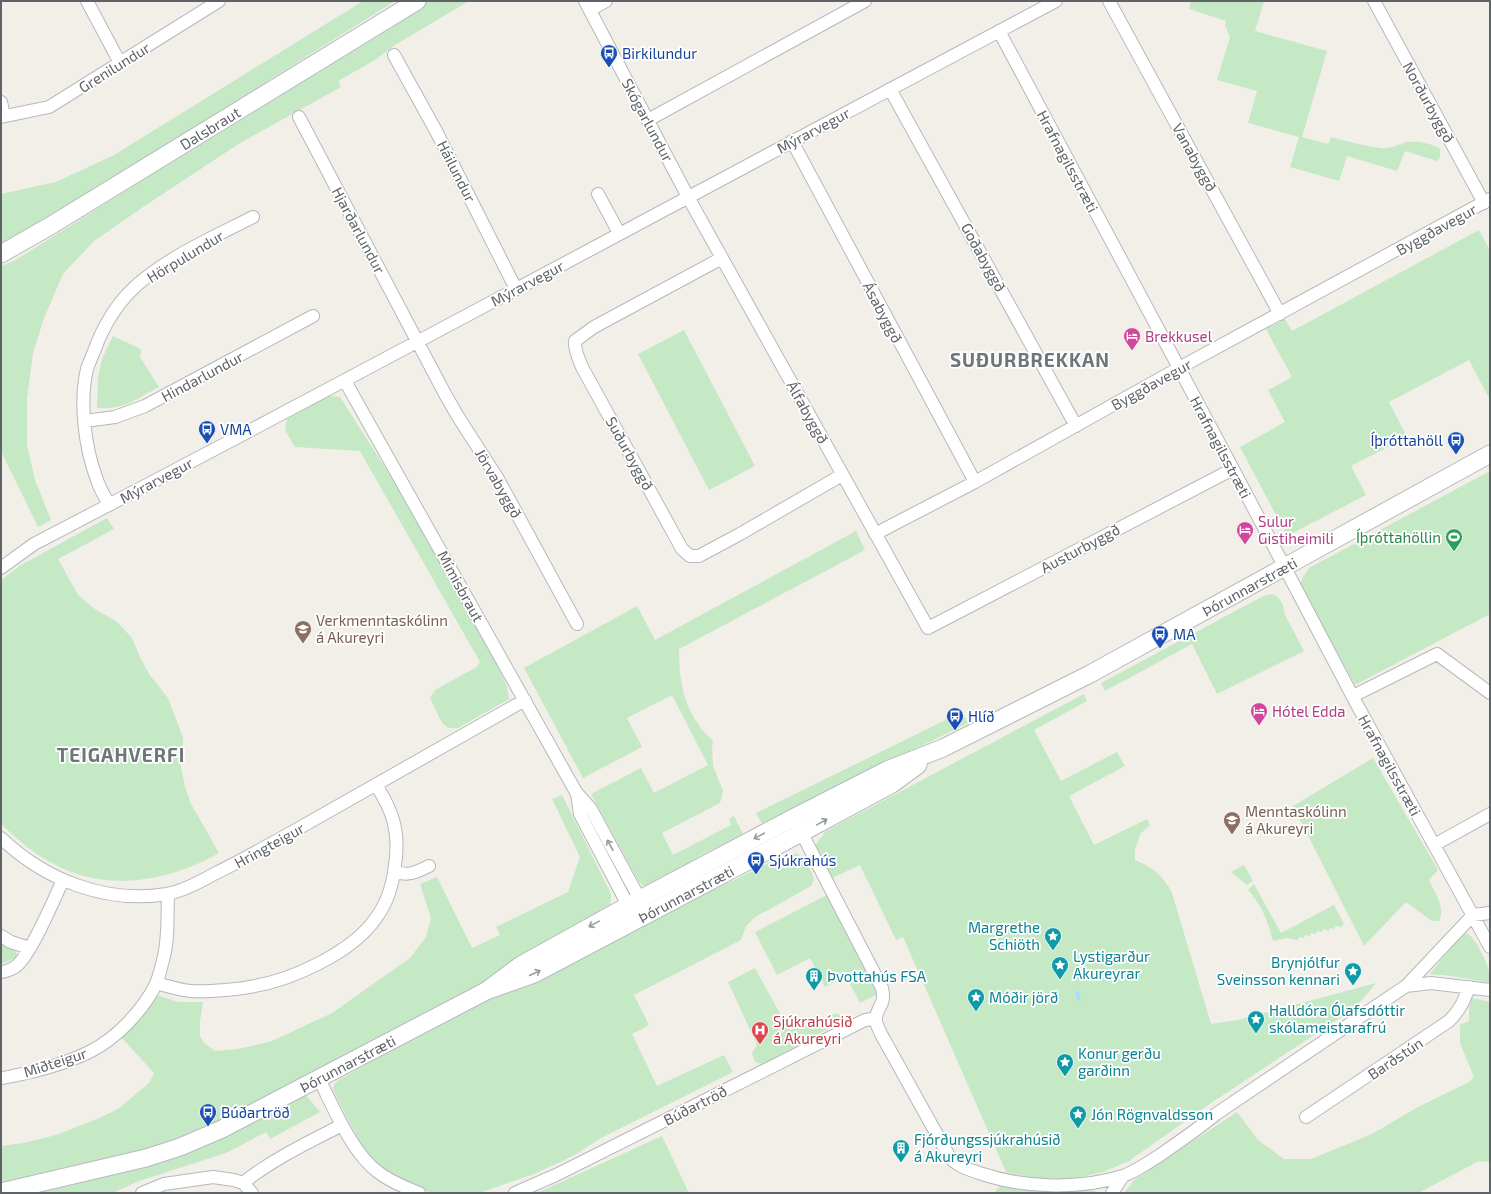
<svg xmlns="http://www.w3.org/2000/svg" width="1491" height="1194" viewBox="0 0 1491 1194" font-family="'Exo 2',sans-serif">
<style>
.green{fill:#c5e8c5}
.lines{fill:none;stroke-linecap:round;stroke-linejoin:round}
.stream{stroke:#aadaff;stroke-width:3.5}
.street-casing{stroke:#b5b8bc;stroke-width:14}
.secondary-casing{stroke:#b6babf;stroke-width:19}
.street{stroke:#fff;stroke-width:12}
.secondary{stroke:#fff;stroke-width:17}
.oneway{stroke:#979a9d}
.labels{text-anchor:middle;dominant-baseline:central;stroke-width:3.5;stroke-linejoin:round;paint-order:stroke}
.transit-label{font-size:15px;fill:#164399;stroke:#fff;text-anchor:start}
.street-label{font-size:15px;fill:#5f6368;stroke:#fff}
.hotel-label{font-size:15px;fill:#b23c85;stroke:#fff;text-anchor:start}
.leisure-label{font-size:15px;fill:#27864d;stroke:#fff;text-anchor:end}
.education-label{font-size:15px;fill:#785e54;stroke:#fff;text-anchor:start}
.culture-label{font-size:15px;fill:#0d838f;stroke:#fff;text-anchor:start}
.health-label{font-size:15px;fill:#be3a42;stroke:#fff;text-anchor:start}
.district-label{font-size:19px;font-weight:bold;letter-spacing:1px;fill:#70757a;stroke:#fff}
</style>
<rect width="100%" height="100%" fill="#f1efe8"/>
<path class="green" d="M 363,1 L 395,1 L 37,226 L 1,245 L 1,194 L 56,182 L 114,155 Z
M 426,1 L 469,1 L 395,45 L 375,60 L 338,81 L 341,87 L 240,143 L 143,207 L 94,241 L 63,274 L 44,318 L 33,353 L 27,399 L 27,445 L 35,480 L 51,520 L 38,527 L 1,451 L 1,266 L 14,261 L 41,244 Z
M 1191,1 L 1264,1 L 1255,31 L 1327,51 L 1302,137 L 1328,144 L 1331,137 C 1347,141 1363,146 1380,148 C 1390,149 1398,145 1407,142 C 1416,140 1434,144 1440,149 L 1440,158 L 1437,161 L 1405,151 L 1397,171 L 1347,156 L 1339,181 L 1290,167 L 1299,137 L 1248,123 L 1257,91 L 1217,80 L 1230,37 L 1225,25 L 1226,21 L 1189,9 Z
M 1479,230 L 1490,251 L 1490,400 L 1469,360 L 1389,402 L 1407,437 L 1351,466 L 1366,495 L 1287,536 L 1240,447 L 1285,422 L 1268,390 L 1292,377 L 1266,329 L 1285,319 L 1292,331 Z
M 684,330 L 755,466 L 709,490 L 638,354 Z
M 113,336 L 141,349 L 140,357 L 159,387 C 136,399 124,410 97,408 L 98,378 L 102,359 Z
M 327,396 L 340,397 L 400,491 L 465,602 L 499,667 L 507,687 L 509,699 L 458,728 L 448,728 L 442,723 L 430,698 L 435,690 L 477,667 L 480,662 L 360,451 L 295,447 L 285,430 L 287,419 Z
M 1490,471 L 1490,614 L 1355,685 L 1300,585 L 1303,577 L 1309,568 Z
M 107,518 L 114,529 L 58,559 L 78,595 L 96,610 L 116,621 L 132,638 L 140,657 L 149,674 L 168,698 L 183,738 L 183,749 L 179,758 L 185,787 L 191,804 L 219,853 C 168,882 105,893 52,863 C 33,853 17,839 1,824 L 1,580 L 21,565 Z
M 856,531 L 865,550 L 679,649 C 679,686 685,715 713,741 L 712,747 L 713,766 L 723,791 L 720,803 L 662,833 L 673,855 L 731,825 L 729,819 L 734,816 L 743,834 L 703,854 L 687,864 L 678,874 L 648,890 L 639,882 L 591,794 L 641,768 L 654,793 L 708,765 L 672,695 L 627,718 L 642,747 L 583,778 L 524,668 L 637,606 L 655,640 Z
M 1273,594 C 1281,598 1284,605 1284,613 L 1304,651 L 1217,694 L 1192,644 L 1105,691 L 1101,683 L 1254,601 L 1266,595 Z
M 1084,694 L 1087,701 L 1034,730 L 1061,781 L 1117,752 L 1125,766 L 1069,796 L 1094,845 L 1147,819 L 1150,825 L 1140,834 L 1135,850 L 1135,860 C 1152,867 1164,876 1172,893 L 1211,1024 L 1238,1020 L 1376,983 L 1355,1008 L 1211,1103 L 1129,1161 L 1103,1172 L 1076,1178 L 1063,1179 L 1034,1178 L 1006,1172 L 903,937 L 896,940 L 860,865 L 830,879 L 814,847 L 826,831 Z
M 962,712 L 968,723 L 762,824 L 756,813 Z
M 1373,758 L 1438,870 L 1429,880 C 1435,893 1446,907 1439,921 L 1432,921 L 1406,902 L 1364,946 L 1293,806 Z
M 562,795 L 611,894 L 610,907 L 597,918 L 477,986 L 220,1125 L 126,1158 L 1,1182 L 1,1146 L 23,1143 L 56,1135 L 97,1119 L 118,1109 L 149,1083 L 154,1073 L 121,1037 L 139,1017 L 154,994 L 178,1002 L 203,1002 L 200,1021 L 200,1036 L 204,1043 L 215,1051 L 238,1049 L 272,1041 L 332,1013 L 410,958 L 426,937 L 431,918 L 420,884 L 437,877 L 472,948 L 500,935 L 496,927 L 568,892 L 580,857 L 552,799 Z
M 795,853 C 806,858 810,868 814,879 L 811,886 L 755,917 L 746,926 L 741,940 L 634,995 L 649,1025 L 632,1034 L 657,1086 L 724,1055 L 733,1072 L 601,1138 L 573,1156 L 534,1174 L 482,1192 L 472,1193 L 433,1193 L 415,1187 L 385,1171 L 364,1151 L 333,1090 L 334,1085 L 337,1081 L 472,1005 L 726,879 L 728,883 L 777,859 Z
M 1244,865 L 1253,881 L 1247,885 L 1231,872 Z
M 1254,884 L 1281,933 L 1334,905 L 1344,924 L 1341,927 L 1335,926 L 1335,929 L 1329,928 L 1329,931 L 1323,929 L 1322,932 L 1317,931 L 1316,934 L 1310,933 L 1310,936 L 1305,935 L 1304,938 L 1299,937 L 1298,940 L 1287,938 L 1273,941 C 1268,922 1262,905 1248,890 Z
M 827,895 L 878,994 L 860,1003 L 846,976 L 825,987 L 810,958 L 777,975 L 755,932 Z
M 1467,933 C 1476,939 1486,960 1489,971 C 1491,974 1490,979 1490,983 L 1452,976 L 1430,974 L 1458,939 Z
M 1,941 L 14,949 L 18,957 L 1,964 Z
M 755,968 L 789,1030 L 833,1014 L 837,1014 L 841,1016 L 841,1022 L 763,1064 L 755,1062 L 752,1053 L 757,1045 L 728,982 Z
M 1472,998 L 1490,1002 L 1490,1162 L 1479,1161 L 1418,1193 L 1124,1193 L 1134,1180 L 1237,1112 L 1258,1140 L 1284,1159 L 1311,1159 L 1372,1134 L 1418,1107 L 1469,1082 L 1474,1077 L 1460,1043 L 1460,1025 L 1469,1021 L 1469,1007 Z
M 306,1095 L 320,1112 L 270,1139 L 266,1132 L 226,1153 L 136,1182 L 113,1193 L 33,1193 C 94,1180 153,1164 211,1142 C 244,1129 275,1112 306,1095 Z
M 662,1136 L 689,1193 L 537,1193 Z
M 1000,1186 C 1023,1190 1045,1193 1069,1191 C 1078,1191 1091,1187 1099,1193 L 994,1193 Z"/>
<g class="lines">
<path class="stream" d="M 1077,993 L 1079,999"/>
<g class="street-casing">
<path id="street" d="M 87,1 L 120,63
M 585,1 L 688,197 L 928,628 L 1233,469
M 1109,1 L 1280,314
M 1374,1 L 1484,203
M 590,10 L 606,1
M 999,31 L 1233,469 L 1355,701 L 1490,947
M 394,55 L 436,131 L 516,289
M 890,89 L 1076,426
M 1,102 L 4,116
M 1,117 L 49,107 L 219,1
M 299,117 L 445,394 L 457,415 L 498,479 L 577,624
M 648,120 L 865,1
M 792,141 L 975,482
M 598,194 L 619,233
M 722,258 L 594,327 L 575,341 C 574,350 579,359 582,367 L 682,549 L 690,556 L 699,556 L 740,534 L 842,475
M 345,381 L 576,792 L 591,809 L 643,905
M 85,421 L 115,417 L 145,406 L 313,316
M 109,505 C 105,497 100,489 97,480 C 85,448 79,403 87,369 C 90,360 95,350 98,341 C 107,320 121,299 138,284 C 172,255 214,237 253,217
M 875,534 L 975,482 L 1179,368 L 1490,199
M 1,568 L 34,544 C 376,366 715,182 1056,1
M 1353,696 L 1437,654 L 1490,693
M 577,793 L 580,814 L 631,911
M 798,826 L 882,988 C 886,1006 877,1006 876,1018 C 875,1023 879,1029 881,1034 L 950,1158 C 959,1167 968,1169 979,1173 C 1024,1188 1077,1190 1123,1176 C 1136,1171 1148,1163 1160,1155 C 1179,1142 1198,1129 1216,1114 L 1406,986 L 1473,915 L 1490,913
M 1,838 C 45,880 106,904 167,894 C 183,891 200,882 214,874 C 241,861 267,846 294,831 C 371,788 448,744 525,700
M 1434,845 L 1490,814
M 394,871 C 407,877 417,872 429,866
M 1,936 L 11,942 L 29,948
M 1,972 C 5,972 12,969 15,967 C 30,957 54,899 63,880
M 156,983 C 167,986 180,990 191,991 C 202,992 214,991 225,990 C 233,989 241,989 249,987 C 290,981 352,953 376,918 C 388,902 393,883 395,865 C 400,832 393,811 376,785
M 1406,986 L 1431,983 L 1490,990
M 1,1078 C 11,1077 21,1074 31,1072 C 51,1067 72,1061 91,1051 C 117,1038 143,1010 156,984 C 159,977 161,968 163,960 C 169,939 167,916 168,894
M 319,1079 C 334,1108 352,1153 378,1172 C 390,1182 405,1187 419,1193
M 1306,1117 L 1449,1021 C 1460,1010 1464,1001 1469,987
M 243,1183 C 273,1159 309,1142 342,1125
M 142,1193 L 164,1184 L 213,1177 L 234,1180 L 243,1183 L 252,1193
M 515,1193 L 556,1175 L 865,1020 L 872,1019 L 875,1020
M 1112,1193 L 1123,1176"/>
</g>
<g class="secondary-casing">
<g id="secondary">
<path id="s1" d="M 1,254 L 50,226 L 417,1"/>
<path id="s2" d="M 486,991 L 521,965 L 640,899 L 793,818 L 887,770 L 943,748 L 1090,674 L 1490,454"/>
<path id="s3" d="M 1,1192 L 146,1158 L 180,1147 L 222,1129 L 486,991 L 534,974 L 801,833 L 892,784 L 918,765"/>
</g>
</g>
<use href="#street" class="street"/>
<use href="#secondary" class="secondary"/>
</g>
<defs><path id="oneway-shaft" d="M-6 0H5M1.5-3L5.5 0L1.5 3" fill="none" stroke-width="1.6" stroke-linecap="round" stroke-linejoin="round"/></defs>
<g class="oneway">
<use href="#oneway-shaft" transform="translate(822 822) rotate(-29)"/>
<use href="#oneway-shaft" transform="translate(759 836) rotate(152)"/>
<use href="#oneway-shaft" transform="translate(610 845) rotate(-119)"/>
<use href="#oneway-shaft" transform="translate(594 924) rotate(151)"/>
<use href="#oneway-shaft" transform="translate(535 973) rotate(-25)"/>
</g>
<defs>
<g id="bus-pin" transform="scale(0.9)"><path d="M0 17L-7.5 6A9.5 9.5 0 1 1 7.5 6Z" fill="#1a4fb4" stroke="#fff"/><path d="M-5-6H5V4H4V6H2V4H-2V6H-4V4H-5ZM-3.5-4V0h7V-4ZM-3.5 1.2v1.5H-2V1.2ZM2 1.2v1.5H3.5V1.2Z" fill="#fff"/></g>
<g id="hotel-pin" transform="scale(0.9)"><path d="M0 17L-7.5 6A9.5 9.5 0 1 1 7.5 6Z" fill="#d1479c" stroke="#fff"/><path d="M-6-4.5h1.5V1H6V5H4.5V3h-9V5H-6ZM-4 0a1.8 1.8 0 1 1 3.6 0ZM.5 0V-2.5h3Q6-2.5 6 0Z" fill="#fff"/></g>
<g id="stadium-pin" transform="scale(0.9)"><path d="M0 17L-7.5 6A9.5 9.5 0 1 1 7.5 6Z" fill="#2e9e5b" stroke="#fff"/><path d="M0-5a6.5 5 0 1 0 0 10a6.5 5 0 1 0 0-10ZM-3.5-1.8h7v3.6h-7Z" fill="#fff"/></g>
<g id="university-pin" transform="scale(0.9)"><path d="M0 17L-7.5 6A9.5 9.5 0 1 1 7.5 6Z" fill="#8d6e63" stroke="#fff"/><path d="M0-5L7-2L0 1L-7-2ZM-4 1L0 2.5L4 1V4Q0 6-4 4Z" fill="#fff"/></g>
<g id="sight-pin" transform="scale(0.9)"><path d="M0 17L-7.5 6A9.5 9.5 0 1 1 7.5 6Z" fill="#0f9aa8" stroke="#fff"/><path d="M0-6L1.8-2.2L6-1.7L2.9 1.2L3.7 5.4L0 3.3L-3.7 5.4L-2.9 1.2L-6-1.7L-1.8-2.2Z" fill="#fff"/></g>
<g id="building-pin" transform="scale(0.9)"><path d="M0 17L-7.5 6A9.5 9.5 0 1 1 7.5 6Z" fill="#0f9aa8" stroke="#fff"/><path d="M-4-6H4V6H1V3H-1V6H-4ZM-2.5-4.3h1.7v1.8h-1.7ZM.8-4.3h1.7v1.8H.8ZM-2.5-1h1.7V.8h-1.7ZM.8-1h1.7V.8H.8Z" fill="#fff"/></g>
<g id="hospital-pin" transform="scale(0.9)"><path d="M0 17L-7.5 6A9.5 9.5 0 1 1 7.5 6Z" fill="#e0444e" stroke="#fff"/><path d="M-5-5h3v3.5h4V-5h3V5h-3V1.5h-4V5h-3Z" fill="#fff"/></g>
</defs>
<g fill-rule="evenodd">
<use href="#bus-pin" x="609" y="53"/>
<use href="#hotel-pin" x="1132" y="336"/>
<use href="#bus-pin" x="207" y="429"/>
<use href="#bus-pin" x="1456" y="440"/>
<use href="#hotel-pin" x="1245" y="530"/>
<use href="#stadium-pin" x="1454" y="537"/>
<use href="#university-pin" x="303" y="629"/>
<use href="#bus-pin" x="1160" y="634"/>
<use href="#hotel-pin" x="1259" y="711"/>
<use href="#bus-pin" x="955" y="716"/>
<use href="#university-pin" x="1232" y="820"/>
<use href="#bus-pin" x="756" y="860"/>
<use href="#sight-pin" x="1053" y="936"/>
<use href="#sight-pin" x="1060" y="965"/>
<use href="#sight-pin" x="1353" y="971"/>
<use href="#building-pin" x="814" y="976"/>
<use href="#sight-pin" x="976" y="997"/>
<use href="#sight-pin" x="1256" y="1019"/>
<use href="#hospital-pin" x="760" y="1030"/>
<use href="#sight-pin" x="1065" y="1062"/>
<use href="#bus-pin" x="208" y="1112"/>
<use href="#sight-pin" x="1078" y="1114"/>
<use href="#building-pin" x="901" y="1148"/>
</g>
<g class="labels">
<g class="transit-label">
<text x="622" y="53">Birkilundur</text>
<text x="220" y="429">VMA</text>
<text x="1443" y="440" text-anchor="end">Íþróttahöll</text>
<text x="1173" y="634">MA</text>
<text x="968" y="716">Hlíð</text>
<text x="769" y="860">Sjúkrahús</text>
<text x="221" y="1112">Búðartröð</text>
</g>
<g class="street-label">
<text transform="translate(114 67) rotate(-32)">Grenilundur</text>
<text transform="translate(1429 102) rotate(61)">Norðurbyggð</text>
<text transform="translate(648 120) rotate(62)">Skógarlundur</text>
<text stroke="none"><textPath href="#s1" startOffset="244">Dalsbraut</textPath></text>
<text transform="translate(813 130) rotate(-28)">Mýrarvegur</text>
<text transform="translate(1195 157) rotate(61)">Vanabyggð</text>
<text transform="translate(1068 161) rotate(62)">Hrafnagilsstræti</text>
<text transform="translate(457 171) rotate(63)">Háilundur</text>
<text transform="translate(1436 229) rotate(-29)">Byggðavegur</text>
<text transform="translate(359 230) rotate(62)">Hjarðarlundur</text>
<text transform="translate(185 256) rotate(-31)">Hörpulundur</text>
<text transform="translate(984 257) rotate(61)">Goðabyggð</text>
<text transform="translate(527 283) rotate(-28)">Mýrarvegur</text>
<text transform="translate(883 312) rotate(62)">Ásabyggð</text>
<text transform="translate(202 376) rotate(-28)">Hindarlundur</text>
<text transform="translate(1151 384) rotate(-29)">Byggðavegur</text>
<text transform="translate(808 412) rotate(61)">Álfabyggð</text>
<text transform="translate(1221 447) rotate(62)">Hrafnagilsstræti</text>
<text transform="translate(630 453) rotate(61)">Suðurbyggð</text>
<text transform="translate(156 480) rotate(-28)">Mýrarvegur</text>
<text transform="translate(499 483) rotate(60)">Jörvabyggð</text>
<text transform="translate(1080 548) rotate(-28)">Austurbyggð</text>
<text transform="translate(461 586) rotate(61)">Mímisbraut</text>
<text stroke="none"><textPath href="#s2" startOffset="865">Þórunnarstræti</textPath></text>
<text transform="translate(1390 765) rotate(61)">Hrafnagilsstræti</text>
<text transform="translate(269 845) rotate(-29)">Hringteigur</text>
<text stroke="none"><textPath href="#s3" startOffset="751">Þórunnarstræti</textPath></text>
<text transform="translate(1395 1058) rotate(-34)">Barðstún</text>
<text transform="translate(55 1062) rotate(-18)">Miðteigur</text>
<text stroke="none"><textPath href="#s3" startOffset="372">Þórunnarstræti</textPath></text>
<text transform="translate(695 1105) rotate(-27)">Búðartröð</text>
</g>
<g class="hotel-label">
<text x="1145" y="336">Brekkusel</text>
<text x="1258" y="521">Sulur<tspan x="1258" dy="17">Gistiheimili</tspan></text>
<text x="1272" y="711">Hótel Edda</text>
</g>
<g class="leisure-label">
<text x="1441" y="537">Íþróttahöllin</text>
</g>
<g class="education-label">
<text x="316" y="620">Verkmenntaskólinn<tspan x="316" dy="17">á Akureyri</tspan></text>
<text x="1245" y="811">Menntaskólinn<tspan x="1245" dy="17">á Akureyri</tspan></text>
</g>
<g class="culture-label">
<text x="1040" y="927" text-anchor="end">Margrethe<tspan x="1040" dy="17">Schiöth</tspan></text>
<text x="1073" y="956">Lystigarður<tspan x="1073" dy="17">Akureyrar</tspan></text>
<text x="1340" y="962" text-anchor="end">Brynjólfur<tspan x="1340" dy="17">Sveinsson kennari</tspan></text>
<text x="827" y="976">Þvottahús FSA</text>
<text x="989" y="997">Móðir jörð</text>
<text x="1269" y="1010">Halldóra Ólafsdóttir<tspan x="1269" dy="17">skólameistarafrú</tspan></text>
<text x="1078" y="1053">Konur gerðu<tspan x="1078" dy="17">garðinn</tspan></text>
<text x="1091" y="1114">Jón Rögnvaldsson</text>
<text x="914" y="1139">Fjórðungssjúkrahúsið<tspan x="914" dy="17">á Akureyri</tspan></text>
</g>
<g class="health-label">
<text x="773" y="1021">Sjúkrahúsið<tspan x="773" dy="17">á Akureyri</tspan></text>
</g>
<g class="district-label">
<text x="1030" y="359">SUÐURBREKKAN</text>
<text x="121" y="754">TEIGAHVERFI</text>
</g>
</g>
<rect width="1491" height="1194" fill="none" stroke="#5f6368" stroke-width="4"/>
</svg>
